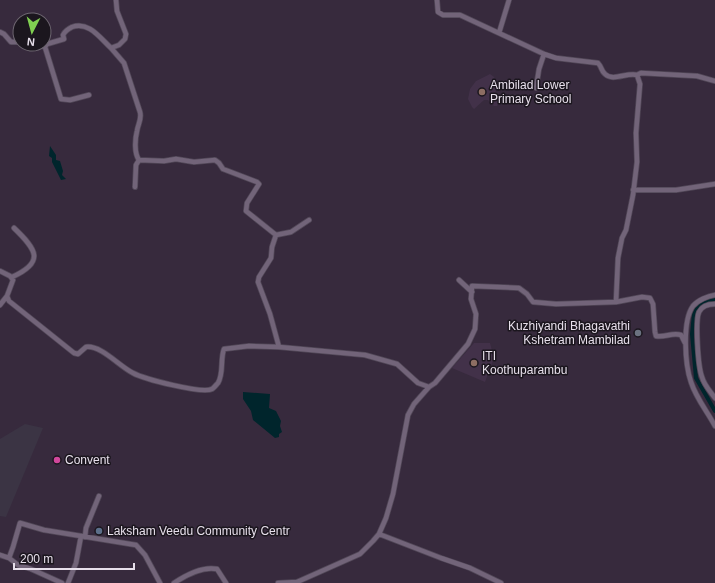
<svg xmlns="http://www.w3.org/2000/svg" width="715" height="583" viewBox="0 0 715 583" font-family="Arial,sans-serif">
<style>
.industrial{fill:#3b3444}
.built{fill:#423149}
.water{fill:#00252c}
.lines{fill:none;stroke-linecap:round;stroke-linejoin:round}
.canal{stroke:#00252c;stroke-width:4}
.minor-casing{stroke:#524858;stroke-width:6}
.minor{stroke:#726479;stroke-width:4.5}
.education-dot{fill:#8d6e63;stroke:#1b161e;stroke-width:1.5}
.worship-dot{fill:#6b7280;stroke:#1b161e;stroke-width:1.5}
.hotel-dot{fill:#d1479c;stroke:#1b161e;stroke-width:1.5}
.service-dot{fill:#5c6f8a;stroke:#1b161e;stroke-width:1.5}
.labels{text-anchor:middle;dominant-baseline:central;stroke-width:3;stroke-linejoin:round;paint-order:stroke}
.poi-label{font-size:12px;fill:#e7dfeb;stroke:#1b161e;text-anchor:start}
</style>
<rect width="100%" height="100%" fill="#372a3d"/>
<path class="industrial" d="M 25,424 L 43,428 L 6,517 L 0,516 L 0,439 Z"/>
<path class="built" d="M 490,74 L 494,77 L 497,84 L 495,95 L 499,97 L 499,102 L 497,106 L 494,106 L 488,100 L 484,100 L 474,109 L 472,107 L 468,99 L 470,89 L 476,81 Z
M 474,343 L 490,343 L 494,358 L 485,382 L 452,368 Z"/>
<path class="water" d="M 50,146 L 56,155 L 56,160 L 60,161 L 63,171 L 62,175 L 66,179 L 61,180 L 52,162 L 52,158 L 49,156 Z
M 243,392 L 270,394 L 269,408 L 276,411 L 281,421 L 280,426 L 282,432 L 279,434 L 279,437 L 275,438 L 253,420 L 251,411 L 243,399 Z"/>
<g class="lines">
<path class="canal" d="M 715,300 L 709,301 L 698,306 L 694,314 L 692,334 L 696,378 L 715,411"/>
<g class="minor-casing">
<path id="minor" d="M 116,0 L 117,11 L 126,34 L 125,39 L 119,45 L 111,48 L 124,63 L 140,112 C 142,119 138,124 137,131 C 135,139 134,153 139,160 L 164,161 L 176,159 L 194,162 L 215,160 L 219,163 L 223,169 L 257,182 L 259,184 L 247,203 L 246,211 L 276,235 L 272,247 L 271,258 L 259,277 L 258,282 L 270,314 L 279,347
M 0,32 L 4,34 L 11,42 L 20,42
M 499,33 L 509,0
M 37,44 L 45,47 L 47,44 L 64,39 L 63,35 C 65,31 68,29 72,27 C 89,21 100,38 111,48
M 45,47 L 61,99 L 70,100 L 89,95
M 637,75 L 641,73 L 697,76 L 715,81
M 536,88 L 539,69 L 544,54
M 135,187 L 136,165 L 139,160
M 633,190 L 676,190 L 715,184
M 276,235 L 291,232 L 309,220
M 0,271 L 10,276 L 13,280 L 7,296 L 9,301 L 74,353 L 78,354 L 86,347 C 101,345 119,366 133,373 C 144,379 202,394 212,389 C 214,388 217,384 218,383 C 224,373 220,359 224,349 L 249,346 L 279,347 L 365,355 L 397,364 L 418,383 L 429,387 L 435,383 L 468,344 L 475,329 L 476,314 L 471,299 L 472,286 L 519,288 L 527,294 L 533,302 L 556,304 L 616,302 L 618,258 L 622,238 L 626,230 L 633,195 L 637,162 L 636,133 L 640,84 L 637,75 C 627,72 613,82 605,74 C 601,71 602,67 598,63 L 556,58 L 544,54 L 460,15 L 443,15 L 438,12 L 437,0
M 12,277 C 45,262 37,250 14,228
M 459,280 L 472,292
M 715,295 C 708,296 698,300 693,306 C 682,321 685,365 691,382 C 696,398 707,411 715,426
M 616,302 L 642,297 L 650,298 L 653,304 L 655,332 L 656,336 C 665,338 672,332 681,335 L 685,343
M 715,304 C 709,304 702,306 699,312 C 695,321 698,367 702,377 C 704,385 710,391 715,398
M 0,305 L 7,296
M 379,534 L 441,558 L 470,568 L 501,583
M 85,537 L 86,528 L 99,496
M 0,555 L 9,558 L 18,565 L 31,569 L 62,583
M 9,558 L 13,547 L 20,523 L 44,530 L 81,536
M 68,583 L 76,563 L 81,536 L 136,545 L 145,555 L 160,583
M 174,583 C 186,575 202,566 217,569 L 226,583
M 278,583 L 297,582 L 360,554 L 373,541 L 379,534 L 386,518 L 393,494 L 408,415 L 414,404 L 429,387"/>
</g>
<use href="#minor" class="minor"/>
</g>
<g class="education-dot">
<circle cx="482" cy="92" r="4"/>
<circle cx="474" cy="363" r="4"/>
</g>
<circle class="worship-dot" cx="638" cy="333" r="4"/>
<circle class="hotel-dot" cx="57" cy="460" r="4"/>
<circle class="service-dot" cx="99" cy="531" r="4"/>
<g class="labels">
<g class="poi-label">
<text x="490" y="85">Ambilad Lower<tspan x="490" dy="14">Primary School</tspan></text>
<text x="630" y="326" text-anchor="end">Kuzhiyandi Bhagavathi<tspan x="630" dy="14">Kshetram Mambilad</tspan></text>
<text x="482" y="356">ITI<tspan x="482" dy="14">Koothuparambu</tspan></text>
<text x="65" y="460">Convent</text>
<text x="107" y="531">Laksham Veedu Community Centr</text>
</g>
</g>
<g transform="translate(32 32) rotate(186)"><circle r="19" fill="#1b161e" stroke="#6d6670"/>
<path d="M0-3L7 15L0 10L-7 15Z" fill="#80d051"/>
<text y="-6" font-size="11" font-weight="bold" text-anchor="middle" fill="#e7dfeb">N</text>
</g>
<path d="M14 563v6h120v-6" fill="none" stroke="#e7dfeb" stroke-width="2"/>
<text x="20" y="563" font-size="12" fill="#e7dfeb" stroke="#1b161e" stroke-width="3" paint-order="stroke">200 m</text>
</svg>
